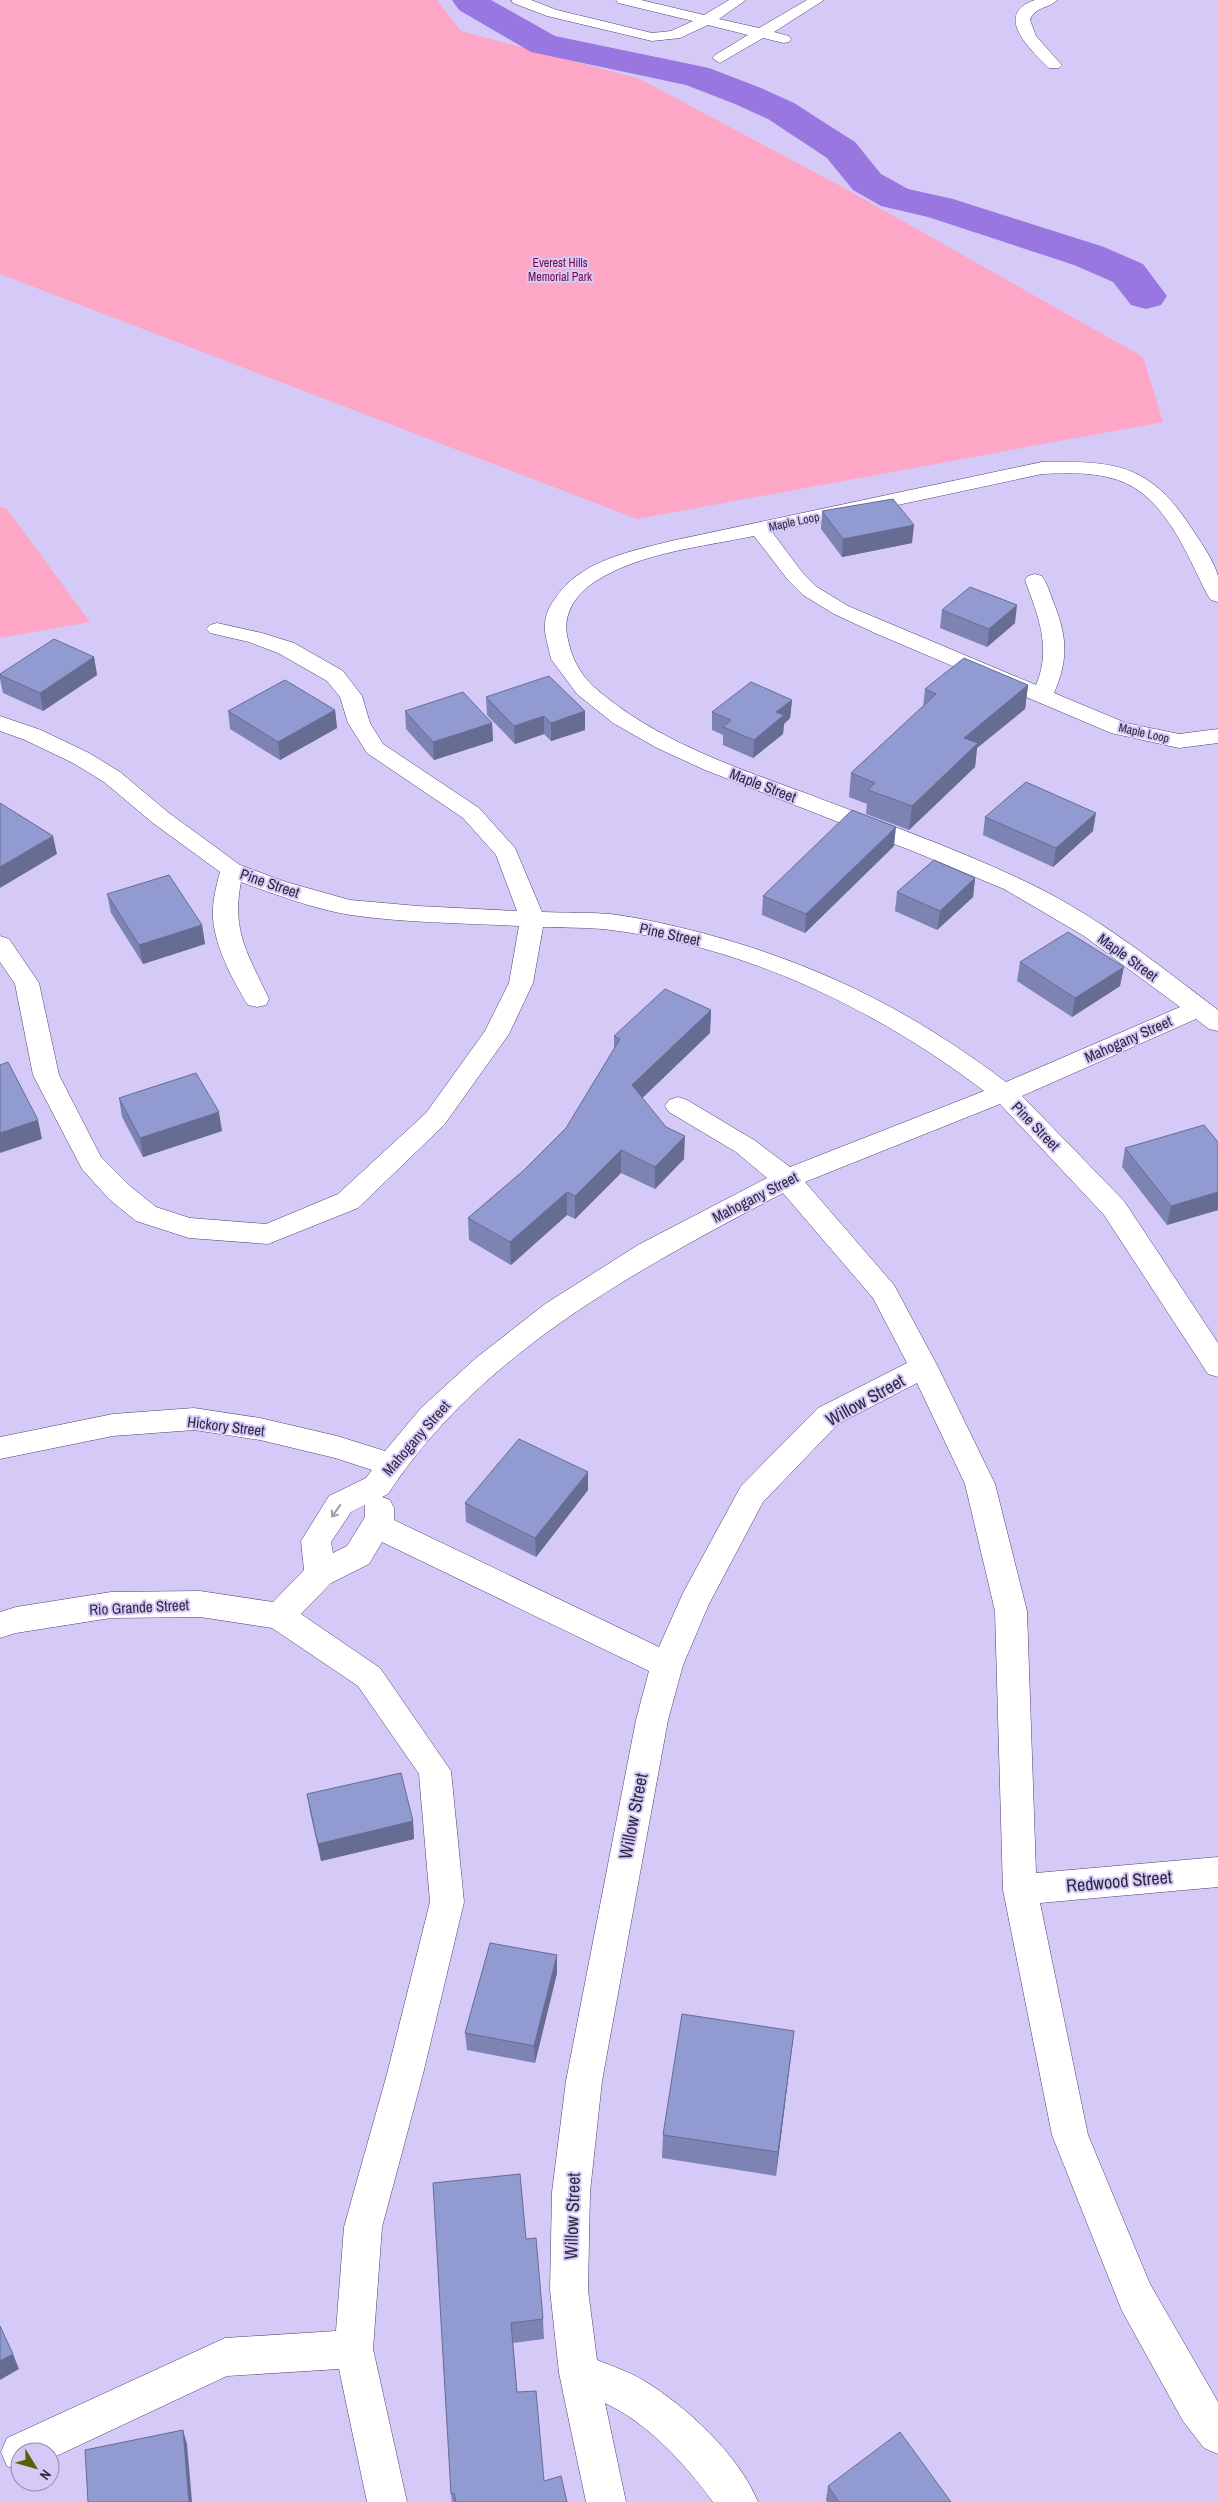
<svg xmlns="http://www.w3.org/2000/svg" width="1218" height="2502" viewBox="0 0 1218 2502" font-family="'Archivo Narrow',sans-serif">
<style>
.green{fill:#fea6c5}
.lines{fill:none;stroke-linecap:round;stroke-linejoin:round}
.river{fill:#9977e0;fill-rule:evenodd}
.minor-casing{stroke:#504172;stroke-width:1}
.minor{fill:#fff;fill-rule:evenodd}
.wall{fill:#7d84b4}
.shaded-wall{fill:#666c92}
.building{fill:#919ad1;stroke:#666c92}
.oneway{stroke:#a19fa9}
.labels{text-anchor:middle;dominant-baseline:central;stroke-width:4;stroke-linejoin:round;paint-order:stroke}
.far-park-label{font-size:12px;fill:#770642;stroke:#d5c9f7}
.far-street-label{font-size:12px;fill:#2f293f;stroke:#d5c9f7}
.street-label{font-size:15px;fill:#2f293f;stroke:#d5c9f7}
.near-street-label{font-size:18px;fill:#2f293f;stroke:#d5c9f7}
</style>
<rect width="100%" height="100%" fill="#d5c9f7"/>
<path class="green" d="M 0,0 L 437,0 L 461,31 L 640,79 L 846,189 L 1143,357 L 1163,422 L 637,519 L 0,274 Z
M 0,507 L 6,508 L 90,622 L 0,638 Z"/>
<g class="lines">
<path class="river" d="M 452,0 L 491,0 L 555,36 L 709,68 L 761,88 L 794,103 L 855,142 L 881,174 L 908,189 L 953,199 L 1104,247 L 1143,264 L 1167,296 L 1161,305 L 1146,309 L 1131,305 L 1113,282 L 1074,265 L 928,217 L 881,206 L 853,190 L 827,158 L 768,119 L 735,104 L 686,85 L 531,52 L 459,10 Z"/>
<g class="minor-casing">
<path id="minor" d="M 511,0 L 531,0 L 557,10 L 652,33 L 671,31 L 693,21 L 618,3 L 616,0 L 641,0 L 704,15 L 729,0 L 746,0 L 719,19 L 759,28 L 807,0 L 824,0 L 774,32 L 789,36 L 791,39 L 789,42 L 784,43 L 763,38 L 720,63 L 712,58 L 715,55 L 748,35 L 708,25 L 680,38 L 652,41 L 547,16 L 513,3 Z
M 1035,0 L 1057,0 C 1049,9 1035,6 1030,20 L 1036,36 L 1059,62 L 1062,65 L 1059,68 L 1049,68 C 1031,51 992,14 1035,0 Z
M 1042,462 C 1118,461 1151,464 1194,532 C 1202,544 1214,561 1218,576 C 1218,583 1218,594 1218,602 L 1211,600 L 1208,596 C 1185,552 1163,488 1107,477 C 1086,472 1064,473 1042,474 L 772,532 L 802,572 L 817,587 L 848,606 L 1036,685 C 1052,648 1038,616 1025,580 L 1028,576 L 1035,574 L 1042,576 C 1047,583 1050,593 1053,601 C 1067,636 1069,658 1054,693 L 1126,723 L 1179,734 L 1218,729 L 1218,743 L 1179,748 L 1111,733 L 877,634 L 834,614 L 803,595 L 788,580 L 754,536 C 702,547 642,552 596,581 C 577,593 563,612 567,635 C 571,656 578,672 594,687 C 654,740 734,767 808,794 C 878,821 950,846 1018,878 C 1091,911 1155,962 1218,1010 L 1218,1031 L 1209,1029 L 1196,1019 L 1022,1096 L 1124,1201 L 1218,1343 L 1218,1377 L 1208,1374 L 1104,1215 L 1000,1104 L 805,1182 L 894,1285 L 938,1367 L 995,1484 L 1027,1611 L 1036,1873 L 1218,1857 L 1218,1887 L 1040,1903 L 1088,2135 L 1150,2284 L 1218,2402 L 1218,2454 L 1204,2448 L 1183,2421 L 1122,2311 L 1052,2135 L 1003,1890 L 995,1611 L 965,1484 L 917,1383 L 838,1424 L 763,1502 L 709,1604 L 683,1665 L 668,1720 L 602,2081 L 590,2192 L 588,2290 L 597,2360 C 612,2366 629,2372 643,2380 C 686,2406 739,2455 758,2502 L 713,2502 C 684,2463 649,2424 605,2403 L 626,2502 L 586,2502 L 559,2373 L 550,2290 L 552,2192 L 566,2081 L 636,1720 L 649,1671 L 382,1542 L 369,1564 L 331,1583 L 301,1614 L 380,1668 L 451,1771 L 464,1902 L 423,2074 L 382,2227 L 373,2349 L 407,2502 L 367,2502 L 339,2369 L 227,2376 L 50,2459 L 50,2452 L 20,2452 L 20,2472 L 7,2466 L 1,2452 L 7,2438 L 225,2338 L 336,2331 L 344,2227 L 387,2074 L 430,1902 L 419,1774 L 358,1686 L 272,1628 L 200,1617 L 111,1618 L 16,1633 L 0,1638 L 0,1612 L 16,1607 L 111,1592 L 200,1591 L 273,1602 L 304,1570 L 301,1541 L 329,1496 L 366,1478 L 372,1470 L 335,1458 L 260,1440 L 194,1430 L 113,1436 L 0,1459 L 0,1437 L 113,1414 L 194,1408 L 260,1418 L 337,1436 L 385,1451 L 421,1408 L 476,1358 L 545,1304 L 638,1245 L 767,1178 L 736,1152 L 669,1112 L 665,1106 L 669,1100 L 678,1097 L 687,1100 L 754,1140 L 790,1167 L 984,1091 C 876,1009 747,947 611,930 C 589,927 565,928 543,927 L 533,983 L 509,1034 L 444,1125 L 358,1208 L 268,1244 L 189,1238 L 136,1221 L 110,1200 L 82,1169 L 33,1075 L 15,984 L 0,962 L 0,936 L 9,939 L 39,983 L 59,1075 L 101,1157 L 130,1186 L 156,1207 L 190,1218 L 266,1224 L 338,1194 L 426,1113 L 485,1031 L 509,983 L 519,926 C 463,923 406,923 351,915 C 317,910 274,894 241,882 C 231,932 249,956 269,999 L 266,1005 L 257,1007 L 248,1005 C 233,981 215,947 213,918 C 212,903 216,887 220,872 L 153,823 L 104,782 L 73,763 L 25,740 L 0,731 L 0,716 L 41,730 L 89,753 L 120,772 L 169,813 L 240,865 L 286,882 L 350,900 L 418,906 L 517,911 L 496,855 L 463,818 L 367,753 L 348,723 L 340,697 L 327,681 L 278,653 L 249,642 L 210,633 L 206,629 L 210,625 L 217,623 L 262,633 L 294,643 L 343,671 L 362,696 L 370,723 L 383,744 L 479,808 L 515,848 L 542,912 C 564,913 587,912 610,914 C 642,918 675,926 706,934 C 820,965 912,1011 1006,1082 L 1180,1007 L 1084,936 L 1004,889 L 915,852 L 705,770 L 657,748 L 613,723 L 577,694 L 554,663 L 551,659 C 549,648 544,635 545,625 C 545,616 549,607 554,600 C 579,561 628,552 671,541 ZM 783,1193 L 873,1298 L 907,1363 L 818,1408 L 741,1486 L 683,1593 L 659,1647 L 394,1520 L 394,1508 L 390,1500 L 382,1497 L 388,1494 C 481,1352 637,1270 783,1193 ZM 365,1505 L 365,1517 L 347,1546 L 333,1553 L 331,1542 L 351,1512 Z"/>
</g>
<use href="#minor" class="minor"/>
</g>
<path class="wall" d="M 822,511 L 912,543 L 842,557 L 821,529 Z
M 942,610 L 1015,623 L 987,647 L 940,628 Z
M 94,657 L 97,675 L 43,711 L 3,693 L 0,679 L 0,674 Z
M 1028,685 L 1025,709 L 977,748 L 975,767 L 909,830 L 866,814 L 867,804 L 849,797 L 851,773 L 923,707 L 925,689 Z
M 486,697 L 585,711 L 585,730 L 551,741 L 544,734 L 515,744 L 487,715 Z
M 792,700 L 790,718 L 784,724 L 783,734 L 753,758 L 723,745 L 723,735 L 712,730 L 712,712 Z
M 335,710 L 337,728 L 280,760 L 230,729 L 228,711 Z
M 405,711 L 492,723 L 493,741 L 434,760 L 406,729 Z
M 985,817 L 1093,831 L 1053,867 L 983,835 Z
M 894,846 L 805,933 L 762,915 L 763,896 Z
M 975,878 L 973,897 L 937,930 L 895,911 L 897,892 Z
M 107,894 L 202,925 L 205,944 L 143,964 L 111,913 Z
M 1020,962 L 1120,986 L 1072,1017 L 1017,981 Z
M 711,1010 L 710,1033 L 642,1098 L 684,1159 L 655,1189 L 621,1173 L 575,1219 L 567,1215 L 511,1265 L 469,1240 L 468,1218 L 523,1171 L 566,1128 L 614,1049 L 614,1036 Z
M 119,1098 L 222,1131 L 143,1157 L 122,1117 Z
M 1218,1142 L 1218,1210 L 1167,1225 L 1122,1167 L 1125,1148 Z
M 588,1490 L 536,1557 L 466,1522 L 465,1503 Z
M 307,1794 L 413,1821 L 414,1839 L 321,1861 L 310,1812 Z
M 557,1973 L 535,2063 L 467,2050 L 465,2033 Z
M 794,2031 L 776,2176 L 662,2158 L 663,2135 Z
M 526,2239 L 543,2319 L 544,2339 L 513,2343 L 517,2392 L 544,2481 L 567,2502 L 452,2502 L 451,2494 Z
M 828,2486 L 951,2502 L 827,2502 L 826,2500 Z"/>
<path class="shaded-wall" d="M 914,525 L 912,543 L 842,557 L 843,539 Z
M 1017,605 L 1015,623 L 987,647 L 989,629 Z
M 94,657 L 97,675 L 43,711 L 40,693 Z
M 1028,685 L 1025,709 L 977,748 L 975,767 L 909,830 L 912,806 L 964,738 Z
M 792,700 L 790,718 L 784,724 L 783,734 L 753,758 L 754,740 L 776,712 Z
M 335,710 L 337,728 L 280,760 L 278,742 Z
M 585,711 L 585,730 L 551,741 L 551,723 Z
M 544,716 L 544,734 L 515,744 L 514,726 Z
M 492,723 L 493,741 L 434,760 L 433,742 Z
M 1096,813 L 1093,831 L 1053,867 L 1056,848 Z
M 896,827 L 894,846 L 805,933 L 806,914 Z
M 53,836 L 57,854 L 0,888 L 0,867 Z
M 975,878 L 973,897 L 937,930 L 940,911 Z
M 202,925 L 205,944 L 143,964 L 139,945 Z
M 1124,967 L 1120,986 L 1072,1017 L 1075,998 Z
M 711,1010 L 710,1033 L 632,1108 L 632,1085 Z
M 219,1112 L 222,1131 L 143,1157 L 140,1138 Z
M 38,1120 L 42,1139 L 0,1153 L 0,1133 Z
M 685,1136 L 684,1159 L 655,1189 L 655,1167 Z
M 621,1150 L 621,1173 L 575,1219 L 575,1196 Z
M 567,1192 L 567,1215 L 511,1265 L 510,1242 Z
M 1218,1192 L 1218,1210 L 1167,1225 L 1171,1206 Z
M 588,1472 L 588,1490 L 536,1557 L 535,1538 Z
M 413,1821 L 414,1839 L 321,1861 L 318,1844 Z
M 557,1955 L 557,1973 L 535,2063 L 534,2046 Z
M 794,2031 L 791,2055 L 776,2176 L 778,2152 Z
M 13,2354 L 19,2369 L 0,2380 L 0,2361 Z
M 183,2430 L 187,2444 L 192,2502 L 189,2502 Z"/>
<path class="building" d="M 893,499 L 914,525 L 843,539 L 822,511 Z
M 970,587 L 1017,605 L 989,629 L 942,610 Z
M 54,639 L 94,657 L 40,693 L 0,675 L 0,674 Z
M 964,658 L 1028,685 L 964,738 L 978,743 L 912,806 L 868,790 L 875,783 L 851,773 L 936,694 L 925,689 Z
M 549,676 L 585,711 L 551,723 L 544,716 L 514,726 L 486,697 Z
M 285,680 L 335,710 L 278,742 L 228,711 Z
M 751,682 L 792,700 L 776,712 L 784,715 L 754,740 L 723,727 L 731,720 L 712,712 Z
M 463,692 L 492,723 L 433,742 L 405,711 Z
M 1026,782 L 1096,813 L 1056,848 L 985,817 Z
M 0,803 L 53,836 L 0,867 Z
M 852,810 L 896,827 L 806,914 L 763,896 Z
M 934,860 L 975,878 L 940,911 L 897,892 Z
M 169,875 L 202,925 L 139,945 L 107,894 Z
M 1068,932 L 1124,967 L 1075,998 L 1020,962 Z
M 665,989 L 711,1010 L 632,1085 L 666,1127 L 685,1136 L 655,1167 L 621,1150 L 575,1196 L 567,1192 L 510,1242 L 468,1218 L 523,1171 L 566,1128 L 620,1039 L 614,1036 Z
M 8,1062 L 38,1120 L 0,1133 L 0,1065 Z
M 196,1073 L 219,1112 L 140,1138 L 119,1098 Z
M 1204,1125 L 1218,1142 L 1218,1192 L 1171,1206 L 1125,1148 Z
M 519,1439 L 588,1472 L 535,1538 L 465,1503 Z
M 401,1773 L 413,1821 L 318,1844 L 307,1794 Z
M 490,1943 L 557,1955 L 534,2046 L 465,2033 Z
M 682,2014 L 794,2031 L 778,2152 L 663,2135 Z
M 520,2174 L 526,2239 L 536,2238 L 543,2319 L 511,2323 L 517,2392 L 536,2391 L 544,2481 L 561,2476 L 567,2502 L 456,2502 L 454,2493 L 451,2494 L 433,2183 Z
M 0,2326 L 13,2354 L 0,2361 Z
M 183,2430 L 189,2502 L 88,2502 L 85,2450 Z
M 900,2432 L 951,2502 L 839,2502 L 828,2486 Z"/>
<defs><path id="oneway-shaft" d="M-6 0H5M1.5-3L5.5 0L1.5 3" fill="none" stroke-width="1.6" stroke-linecap="round" stroke-linejoin="round" transform="scale(1.25)"/></defs>
<use class="oneway" href="#oneway-shaft" transform="translate(336 1511) rotate(125)"/>
<g class="labels">
<g class="far-park-label">
<text x="560" y="263">Everest Hills<tspan x="560" dy="14">Memorial Park</tspan></text>
</g>
<g class="far-street-label">
<text transform="translate(794 522) rotate(-12)">Maple Loop</text>
<text transform="translate(1144 733) rotate(13)">Maple Loop</text>
</g>
<g class="street-label">
<text transform="translate(763 785) rotate(21)">Maple Street</text>
<text transform="translate(270 883) rotate(19)">Pine Street</text>
<text transform="translate(670 934) rotate(12)">Pine Street</text>
<text transform="translate(1128 957) rotate(36)">Maple Street</text>
<text transform="translate(1128 1039) rotate(-24)">Mahogany Street</text>
<text transform="translate(1036 1126) rotate(46)">Pine Street</text>
<text transform="translate(755 1197) rotate(-27)">Mahogany Street</text>
<text transform="translate(226 1426) rotate(7)">Hickory Street</text>
<text transform="translate(416 1438) rotate(-49)">Mahogany Street</text>
<text transform="translate(139 1607) rotate(-3)">Rio Grande Street</text>
</g>
<g class="near-street-label">
<text transform="translate(865 1400) rotate(-29)">Willow Street</text>
<text transform="translate(633 1816) rotate(-79)">Willow Street</text>
<text transform="translate(1119 1881) rotate(-5)">Redwood Street</text>
<text transform="translate(572 2216) rotate(-88)">Willow Street</text>
</g>
</g>
<g transform="translate(35 2467) rotate(127)"><circle r="24" fill="#d5c9f7" stroke="#9389ad"/>
<path d="M0-4L9 19L0 12L-9 19Z" fill="#586201"/>
<text y="-8" font-size="14" font-weight="bold" text-anchor="middle" fill="#2f293f">N</text>
</g>
</svg>
